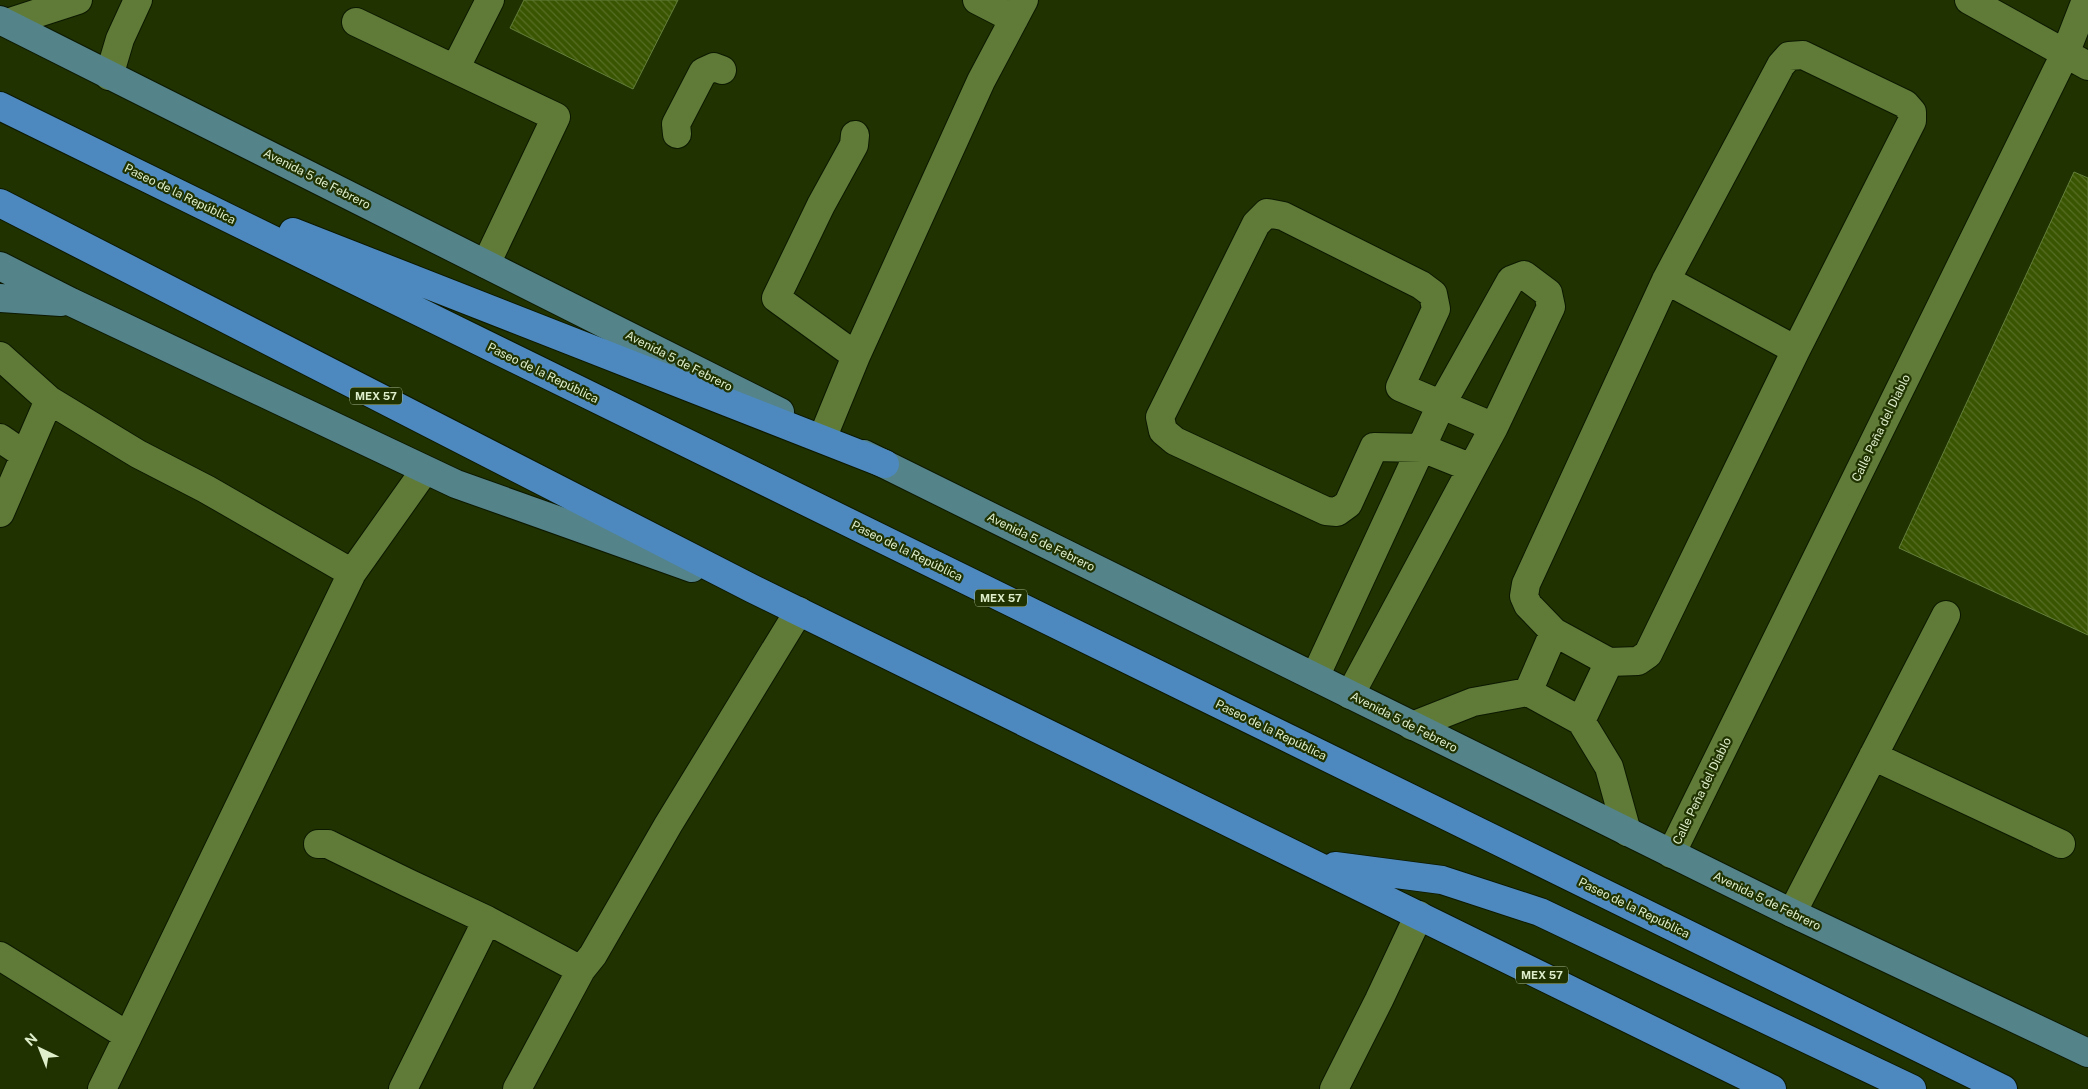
<svg xmlns="http://www.w3.org/2000/svg" width="2088" height="1089" viewBox="0 0 2088 1089" font-family="'Public Sans',sans-serif">
<style>
.building{fill:url(#building-back-hatch);stroke:#637f3b}
.lines{fill:none;stroke-linecap:round;stroke-linejoin:round}
.minor-casing{stroke:#0c1800;stroke-width:30}
.major-casing{stroke:#0c1800;stroke-width:30}
.highway-casing{stroke:#0c1800;stroke-width:30}
.minor{stroke:#5f7b37;stroke-width:28}
.major{stroke:#548389;stroke-width:28}
.highway{stroke:#4d89bf;stroke-width:28}
.labels{text-anchor:middle;dominant-baseline:central;stroke-width:4.5;stroke-linejoin:round;paint-order:stroke}
.shield{fill:#203200;stroke:#a6b68f;stroke-width:1}
.shield-label{font-size:11px;font-weight:bold;fill:#dfefcc}
.street-label{font-size:12px;fill:#dfefcc;stroke:#203200}
</style>
<defs>
<pattern id="building-back-hatch" width="6" height="6" patternUnits="userSpaceOnUse" patternTransform="scale(1.25)"><rect width="6" height="6" fill="#3a5501"/><path d="M-1 5l2 2M0 0l6 6M5-1l2 2" fill="none" stroke="#566e25"/></pattern>
</defs>
<rect width="100%" height="100%" fill="#203200"/>
<path class="building" d="M 524,0 L 678,0 L 633,89 L 510,28 Z
M 2074,172 L 2088,178 L 2088,635 L 1899,548 Z"/>
<g class="lines">
<g class="minor-casing">
<path id="minor" d="M 977,0 L 1014,19
M 1969,0 L 2088,66
M 356,22 L 556,117 L 486,264
M 7,23 L 78,0
M 455,69 L 490,0
M 109,76 L 120,39 L 138,0
M 677,134 L 676,124 L 703,72 L 714,67 L 722,70
M 855,135 L 854,145 L 821,205 L 776,298 L 856,356
M 1666,280 L 1796,350
M 0,356 L 49,400 L 138,454 L 206,489 L 352,573 L 425,470
M 824,434 L 856,356 L 981,81 L 1024,0
M 0,438 L 25,455
M 1472,468 L 1422,448 L 1374,447 L 1348,504 L 1337,512 L 1326,511 L 1175,441 L 1163,431 L 1160,417 L 1256,224 L 1267,213 L 1283,216 L 1421,285 L 1433,294 L 1436,309 L 1400,387 L 1494,427
M 0,513 L 49,400
M 1554,632 L 1609,662
M 1315,677 L 1441,405 L 1511,280 L 1524,275 L 1548,293 L 1551,307 L 1494,427 L 1350,695
M 1528,692 L 1554,632 L 1528,605 L 1524,596 L 1526,584 L 1666,280 L 1781,65 L 1789,56 L 1803,55 L 1905,104 L 1912,112 L 1912,121 L 1796,350 L 1648,654 L 1638,661 L 1609,662 L 1581,721
M 1412,726 L 1473,702 L 1528,692 L 1581,721 L 1609,767 L 1627,832
M 1873,756 L 2061,844
M 318,844 L 328,844 L 336,848 L 408,883 L 487,920 L 581,970
M 1671,854 L 2065,54 L 2086,0
M 1792,913 L 1946,615
M 0,956 L 128,1036 L 352,573
M 102,1089 L 128,1036
M 403,1089 L 487,920
M 517,1089 L 581,970 L 593,955 L 668,825 L 799,611
M 1334,1089 L 1379,1000 L 1419,915"/>
</g>
<g class="major-casing">
<path id="major" d="M 0,20 L 780,412
M 0,266 L 71,302 L 456,484 L 692,568
M 0,298 L 61,302
M 864,454 L 1792,913 L 2088,1053"/>
</g>
<g class="highway-casing">
<path id="highway" d="M 0,106 L 2003,1089
M 0,203 L 753,589 L 1772,1089
M 293,232 L 885,464
M 1335,866 L 1442,880 L 1540,912 L 1912,1089"/>
</g>
<use href="#minor" class="minor"/>
<use href="#major" class="major"/>
<use href="#highway" class="highway"/>
</g>
<g class="labels">
<g class="shield">
<rect x="350" y="387.5" width="52" height="17" rx="4"/>
<rect x="975" y="589.5" width="52" height="17" rx="4"/>
<rect x="1516" y="966.5" width="52" height="17" rx="4"/>
</g>
<g class="shield-label">
<text x="376" y="396">MEX 57</text>
<text x="1001" y="598">MEX 57</text>
<text x="1542" y="975">MEX 57</text>
</g>
<g class="street-label">
<text transform="translate(317 179) rotate(27)">Avenida 5 de Febrero</text>
<text transform="translate(180 194) rotate(26)">Paseo de la República</text>
<text transform="translate(679 361) rotate(27)">Avenida 5 de Febrero</text>
<text transform="translate(543 373) rotate(26)">Paseo de la República</text>
<text transform="translate(1881 428) rotate(-64)">Calle Peña del Diablo</text>
<text transform="translate(1041 542) rotate(26)">Avenida 5 de Febrero</text>
<text transform="translate(907 551) rotate(26)">Paseo de la República</text>
<text transform="translate(1404 722) rotate(27)">Avenida 5 de Febrero</text>
<text transform="translate(1271 730) rotate(26)">Paseo de la República</text>
<text transform="translate(1702 791) rotate(-64)">Calle Peña del Diablo</text>
<text transform="translate(1767 901) rotate(26)">Avenida 5 de Febrero</text>
<text transform="translate(1634 908) rotate(26)">Paseo de la República</text>
</g>
</g>
<g transform="translate(40 1049) rotate(317)" stroke="#203200" stroke-width="4" paint-order="stroke">
<path d="M0-4L9 19L0 12L-9 19Z" fill="#dfefcc"/>
<text y="-8" font-size="14" font-weight="bold" text-anchor="middle" fill="#dfefcc">N</text>
</g>
</svg>
